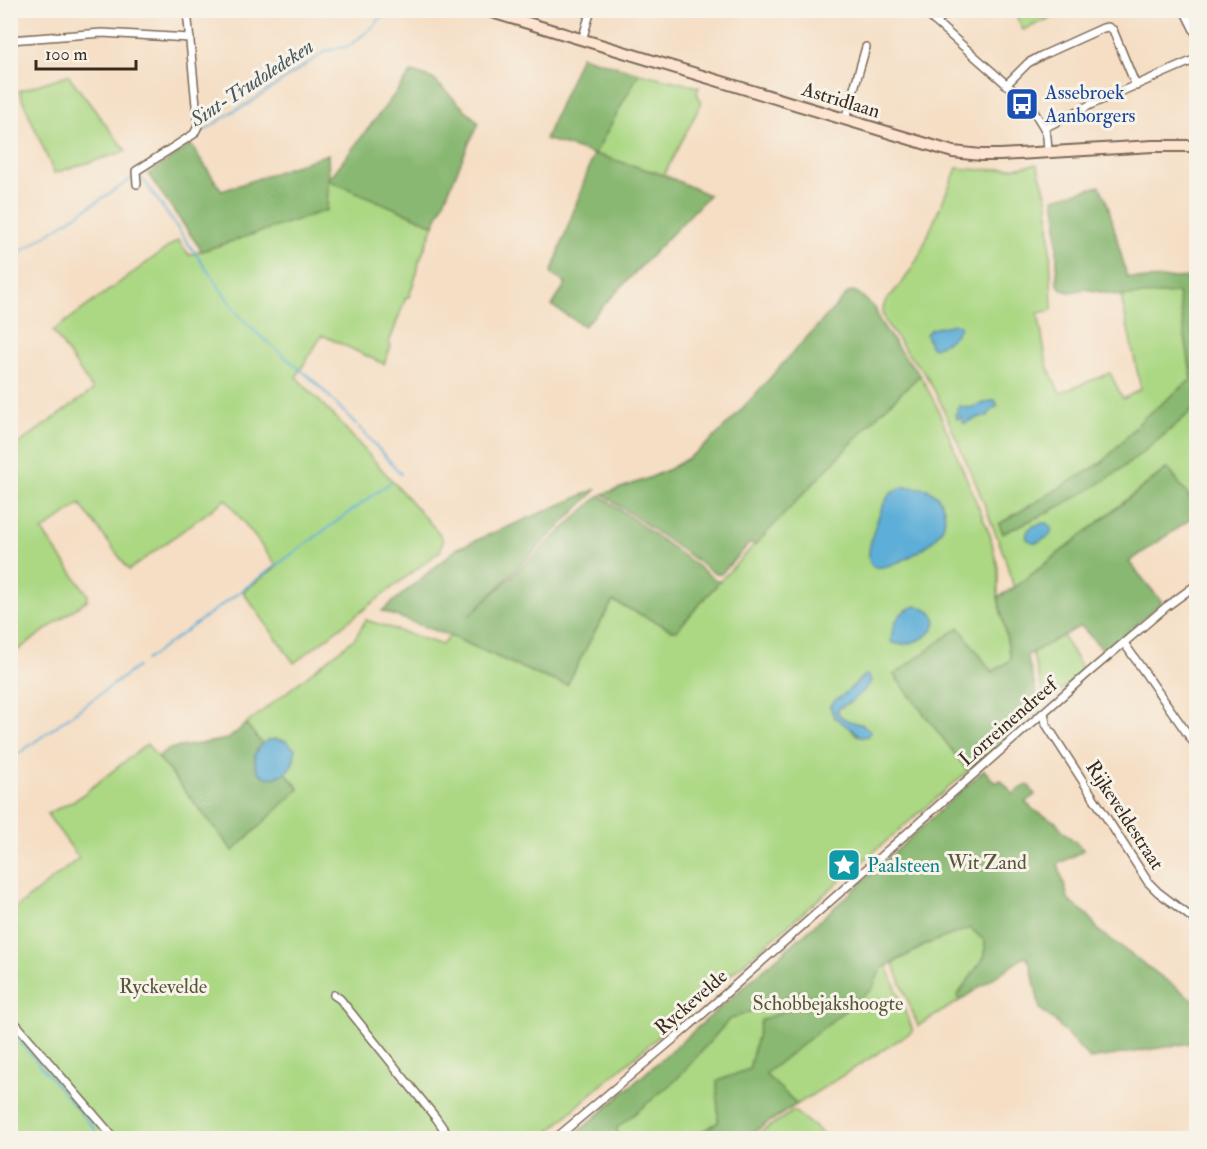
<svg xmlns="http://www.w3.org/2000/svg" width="1207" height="1149" viewBox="0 0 1207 1149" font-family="'IM FELL Double Pica',serif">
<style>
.green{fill:#acd884;stroke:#748151;stroke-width:1.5;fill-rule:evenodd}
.forest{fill:#89b872;stroke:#627148;stroke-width:1.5}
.water{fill:#5daed8;stroke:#4c6c7b;stroke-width:1.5}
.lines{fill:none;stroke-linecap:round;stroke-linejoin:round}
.stream{stroke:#5daed8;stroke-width:2}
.minor-casing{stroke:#7c6958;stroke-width:10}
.secondary-casing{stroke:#7c6958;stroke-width:14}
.minor{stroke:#fff;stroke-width:7}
.secondary{stroke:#fde4d1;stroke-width:10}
.labels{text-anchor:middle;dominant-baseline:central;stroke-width:6;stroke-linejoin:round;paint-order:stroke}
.transit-label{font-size:20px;fill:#164399;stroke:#f7f3e8;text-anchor:start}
.street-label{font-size:20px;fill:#3b2a1e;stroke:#f7f3e8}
.park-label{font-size:20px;fill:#575638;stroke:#f7f3e8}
.culture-label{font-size:20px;fill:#0d838f;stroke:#f7f3e8;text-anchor:start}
.water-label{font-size:21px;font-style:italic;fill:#47585f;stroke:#f7f3e8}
</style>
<rect width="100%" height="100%" fill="#f7f3e8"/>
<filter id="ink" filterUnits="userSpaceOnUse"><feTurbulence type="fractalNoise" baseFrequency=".0167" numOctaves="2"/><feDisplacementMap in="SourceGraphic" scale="12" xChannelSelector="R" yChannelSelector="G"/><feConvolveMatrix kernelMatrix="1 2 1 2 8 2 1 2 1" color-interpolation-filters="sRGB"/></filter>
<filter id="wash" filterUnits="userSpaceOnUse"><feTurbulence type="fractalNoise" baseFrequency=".008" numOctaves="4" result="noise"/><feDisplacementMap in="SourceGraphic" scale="24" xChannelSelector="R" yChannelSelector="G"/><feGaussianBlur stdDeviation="1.35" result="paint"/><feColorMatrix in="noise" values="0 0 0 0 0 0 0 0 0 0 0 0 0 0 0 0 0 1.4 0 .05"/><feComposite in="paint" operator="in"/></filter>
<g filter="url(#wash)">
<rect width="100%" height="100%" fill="#f5dec4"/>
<path class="green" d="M 1014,11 L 1066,11 L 1023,30 Z
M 639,73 L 699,87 L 697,92 L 701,104 L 664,175 L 594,154 Z
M 68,75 L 126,151 L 54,173 L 19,91 Z
M 1037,164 L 1047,198 L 1049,216 L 1052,310 L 1038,313 L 1047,365 L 1060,393 L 1110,373 L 1123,399 L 1141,389 L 1121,296 L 1178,293 L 1192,379 L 1145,417 L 1103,462 L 999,524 L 1003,533 L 1049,512 L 1113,475 L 1157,441 L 1196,407 L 1196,506 L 1167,468 L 1014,588 L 1004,555 L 977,486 L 939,399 L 924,372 L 911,358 L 886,323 L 882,312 L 885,302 L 905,279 L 918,258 L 957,168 C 984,172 1010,169 1037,164 Z
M 328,180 L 434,225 L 419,262 L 417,273 L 409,297 L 406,297 L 389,343 L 391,346 L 384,364 L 322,335 L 296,377 L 334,416 L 439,533 L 443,541 L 440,551 L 294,663 L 243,592 L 277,566 L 226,499 L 129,570 L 80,504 L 42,531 L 88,595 L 87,600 L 11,655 L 10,450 L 93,390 L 53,331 L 178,240 L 189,255 L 327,210 Z
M 920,375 L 936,405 L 990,535 L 998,568 L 998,597 L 1011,659 L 992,673 L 894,675 L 968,771 L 583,1101 L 542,1138 L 11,1138 L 11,912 L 79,858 L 47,814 L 77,799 L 147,744 L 233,851 L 299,789 L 246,724 L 355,638 L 366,620 L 442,645 L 450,636 L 538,675 L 567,685 L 594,633 L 613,601 L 672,630 L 677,630 L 719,582 L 881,412 ZM 862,677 L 860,693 L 849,703 L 840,706 L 837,711 C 841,719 852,724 862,724 L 858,736 L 845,724 L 834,717 L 830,706 C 834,701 838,699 843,696 C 850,690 855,683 862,677 Z
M 1062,635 L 1084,671 L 1046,703 L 1032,653 Z
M 844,899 L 879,946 L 913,1031 L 744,1138 L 572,1138 Z
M 970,928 L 985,941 L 985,956 L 958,995 L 959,1001 L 918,1026 L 893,963 L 929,943 Z
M 794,1111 L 828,1138 L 751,1138 L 789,1114 Z"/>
<path class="forest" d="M 581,56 L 639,73 L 595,154 L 664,175 L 709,195 L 584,326 L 552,306 L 566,283 L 551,274 L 594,154 L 545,139 Z
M 412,72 L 433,79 L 479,123 L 469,143 L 434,225 L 328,180 L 327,210 L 202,251 L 148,174 L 191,145 L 222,191 L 328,154 L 329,179 Z
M 1100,186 L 1108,205 L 1127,277 L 1144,279 L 1196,277 L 1196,407 C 1170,430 1143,454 1114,474 C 1079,498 1041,516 1003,533 L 999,524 L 1103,462 L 1145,417 L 1192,379 L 1178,293 L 1121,296 L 1085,289 L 1070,292 L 1062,290 L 1057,283 L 1057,220 L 1054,198 Z
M 853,291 L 858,293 L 875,308 L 880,322 L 900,351 L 920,375 L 881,412 L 755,545 L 750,543 L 721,574 L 714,573 L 603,494 C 629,485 657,477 680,463 C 713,444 736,415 761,388 C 789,356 819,324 848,293 Z
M 1168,468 L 1196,506 L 1196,515 L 1129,562 L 1162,602 L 1105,652 L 1081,626 L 1027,655 L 1040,708 L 968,771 L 894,675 L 959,627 L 992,672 L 1011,660 L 998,597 L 1014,588 Z
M 597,489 L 469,616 L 600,495 L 719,582 L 677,630 L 672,630 L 613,601 L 594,633 L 567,685 L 538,675 L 450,636 L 382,611 L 458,548 Z
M 246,724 L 299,789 L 233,851 L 158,757 L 169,749 L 228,739 Z
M 984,770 L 995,783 L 1001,780 L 1013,794 L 1028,784 L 1035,795 L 1025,802 L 1035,811 L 1056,822 L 1063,831 L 1084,850 L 1058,864 L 1069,901 L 1088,915 L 1099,931 L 1196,1002 L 1196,1042 L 1090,1059 L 1055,1021 L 1040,1009 L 1031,966 L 1026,956 L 959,1001 L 958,995 L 985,956 L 985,941 L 970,928 L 929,943 L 881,969 L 872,989 L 765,1074 L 797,1104 L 744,1138 L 691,1138 L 718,1122 L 717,1081 L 749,1069 L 761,1020 L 800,1005 L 801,991 L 729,1020 L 676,1080 L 617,1128 L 618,1138 L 572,1138 L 844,899 Z"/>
<path class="water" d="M 955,324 L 960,325 L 960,328 C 954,339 945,344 934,348 L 930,346 L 926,334 L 931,329 Z
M 995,400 L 998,406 L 992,409 L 988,416 L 980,417 L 965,423 L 963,423 L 961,417 L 957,419 L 955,414 L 958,413 L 957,408 L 960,406 L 969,408 Z
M 903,487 C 911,487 919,487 927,489 C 943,495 950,518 940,532 C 930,548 900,564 882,567 C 877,568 872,567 870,563 C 864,552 881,507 888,497 C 892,491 897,489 903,487 Z
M 1047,523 L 1052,528 L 1050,535 C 1042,540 1036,546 1027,539 C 1024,527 1037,524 1047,523 Z
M 917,606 C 963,620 912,653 891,642 C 892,624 898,610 917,606 Z
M 865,675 L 867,675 L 871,680 C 869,687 857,698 849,703 C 843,706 841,705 837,711 C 844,725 862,720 870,731 L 869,736 L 862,737 L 834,717 L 830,706 L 835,700 L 841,697 Z
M 276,739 L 286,741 L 295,749 C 295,759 293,768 284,773 C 253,793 241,741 276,739 Z"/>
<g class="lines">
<path class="stream" d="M 147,170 L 232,112 L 248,104 L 326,51 L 349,46 L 374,26 L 381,17 L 385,15 L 407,14
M 142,178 L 238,314 L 252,329 L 314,381 L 356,424
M 10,259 L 133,178
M 359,427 L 401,474
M 146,660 L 391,482
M 10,760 L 137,667
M 10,1030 L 96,1131"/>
</g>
</g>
<g filter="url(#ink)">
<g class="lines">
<g class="minor-casing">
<path id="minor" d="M 922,10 L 1030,105 L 1044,128 L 1047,137 L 1048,152
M 1184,10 L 1196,34
M 934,21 L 956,10
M 10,40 L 102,33 L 190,38
M 582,40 L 591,10
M 1006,85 L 1028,63 L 1041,56 L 1103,28 L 1108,27 L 1113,30 L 1136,86
M 845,120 L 866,47
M 1044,128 L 1090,105 L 1196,59
M 137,184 L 136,171 L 194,134 L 198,126 L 187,10
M 1124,643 L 1196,746
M 1044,712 L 1046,724 L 1148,882 L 1158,892 L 1196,921
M 334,995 L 340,999 L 436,1118 L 450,1138
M 10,1017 L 114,1138
M 556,1138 L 689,1026 L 1087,674 L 1166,607 L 1196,585"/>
</g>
<g class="secondary-casing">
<path id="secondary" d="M 485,10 L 953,152 L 981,155 L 1000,155 L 1153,146 L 1196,146"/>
</g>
<use href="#minor" class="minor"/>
<use href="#secondary" class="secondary"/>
</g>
</g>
<defs>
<g id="bus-square" transform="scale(1.725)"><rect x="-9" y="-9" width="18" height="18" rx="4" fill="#1a4fb4" stroke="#f7f3e8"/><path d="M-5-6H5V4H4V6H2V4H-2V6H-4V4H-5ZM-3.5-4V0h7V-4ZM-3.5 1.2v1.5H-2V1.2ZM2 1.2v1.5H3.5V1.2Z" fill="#fff"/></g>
<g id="sight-square" transform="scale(1.725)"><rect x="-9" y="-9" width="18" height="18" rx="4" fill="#0f9aa8" stroke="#f7f3e8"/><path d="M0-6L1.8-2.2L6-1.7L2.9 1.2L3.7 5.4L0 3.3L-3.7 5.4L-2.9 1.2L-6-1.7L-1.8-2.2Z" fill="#fff"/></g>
</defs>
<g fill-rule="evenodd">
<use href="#bus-square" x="1022" y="104"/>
<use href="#sight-square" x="844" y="865"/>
</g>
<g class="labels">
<g class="transit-label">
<text x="1045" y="92">Assebroek<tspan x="1045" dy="23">Aanborgers</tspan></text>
</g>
<g class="street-label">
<text transform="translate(841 100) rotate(17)">Astridlaan</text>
<text transform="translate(1008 722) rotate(-41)">Lorreinendreef</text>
<text transform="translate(1125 815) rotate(57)">Rijkeveldestraat</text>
<text transform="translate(691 1002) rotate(-41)">Ryckevelde</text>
</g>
<g class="park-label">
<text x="987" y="862">Wit Zand</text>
<text x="163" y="986">Ryckevelde</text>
<text x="828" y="1003">Schobbejakshoogte</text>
</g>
<g class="culture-label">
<text x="867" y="865">Paalsteen</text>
</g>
<g class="water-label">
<text transform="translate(252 83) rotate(-33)">Sint-Trudoledeken</text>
</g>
</g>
<rect width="1207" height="1149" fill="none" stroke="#f7f3e8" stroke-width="36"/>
<path d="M36 60v9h100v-9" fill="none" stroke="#3b2a1e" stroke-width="3"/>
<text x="45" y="60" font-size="18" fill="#3b2a1e" stroke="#f7f3e8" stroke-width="4.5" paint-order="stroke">100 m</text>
</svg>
